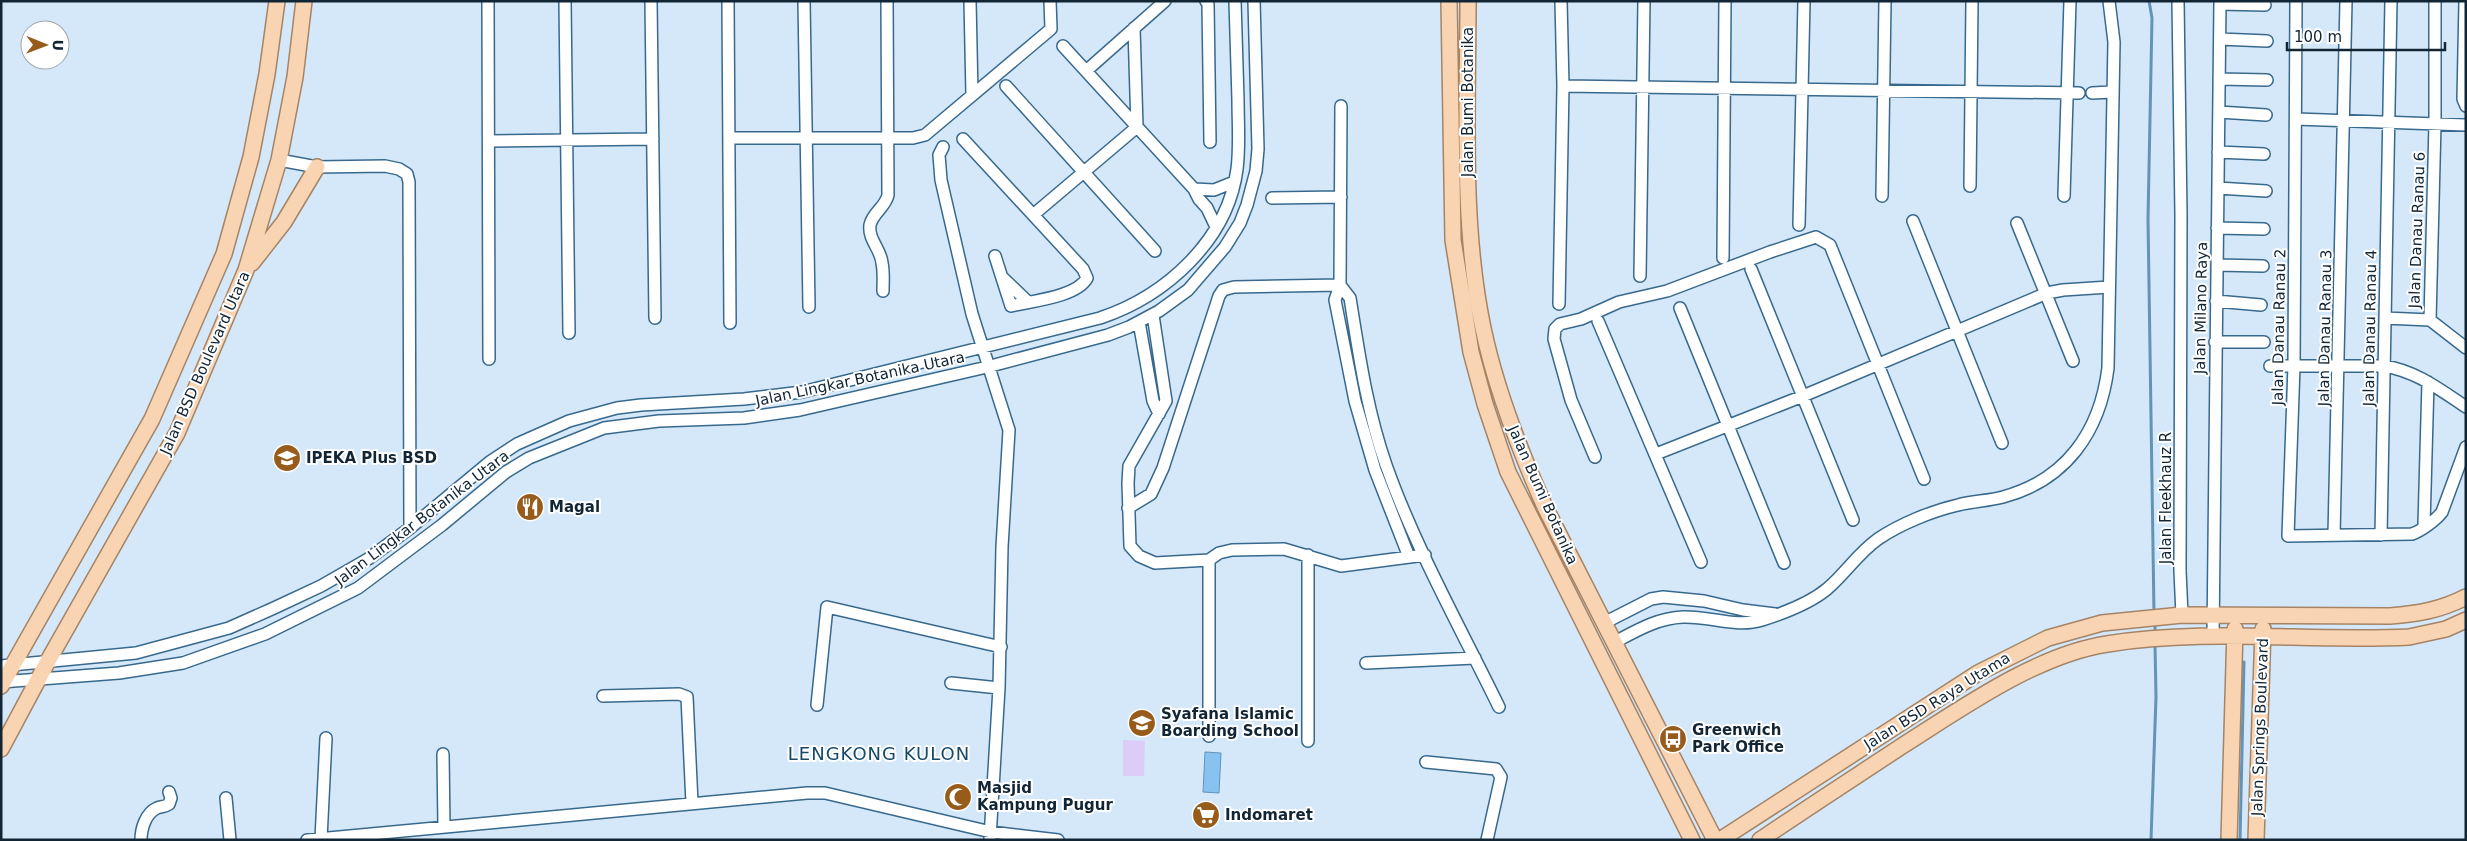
<svg xmlns="http://www.w3.org/2000/svg" width="2467" height="841" viewBox="0 0 2467 841" font-family="'DejaVu Sans',sans-serif">
<style>
.green{fill:#dcccf7}
.water{fill:#88c2f0;stroke:#6493b8}
.lines{fill:none;stroke-linecap:round;stroke-linejoin:round}
.stream{stroke:#6493b8;stroke-width:3}
.minor-casing{stroke:#38698d;stroke-width:14}
.major-casing{stroke:#a58466;stroke-width:18}
.minor{stroke:#fff;stroke-width:11}
.major{stroke:#f9d4b3;stroke-width:15}
.labels{text-anchor:middle;dominant-baseline:central;stroke-width:4;stroke-linejoin:round;paint-order:stroke}
.street-label{font-size:15px;fill:#112535;stroke:#fff}
.poi-label{font-size:15px;font-weight:bold;fill:#112535;stroke:#fff;text-anchor:start}
.quarter-label{font-size:18px;letter-spacing:1px;fill:#15486a;stroke:#fff}
</style>
<rect width="100%" height="100%" fill="#d4e8f9"/>
<path class="green" d="M 1123,740 L 1145,741 L 1144,776 L 1123,776 Z"/>
<path class="water" d="M 1205,752 L 1221,753 L 1219,793 L 1203,792 Z"/>
<g class="lines">
<path class="stream" d="M 2149,1 L 2152,18 L 2148,219 L 2154,613
M 2155,621 L 2155,635
M 2151,840 L 2156,697 L 2155,644
M 2240,840 L 2244,662"/>
<g class="minor-casing">
<path id="minor" d="M 488,1 L 489,359
M 565,1 L 569,333
M 651,1 L 655,318
M 728,1 L 730,323
M 804,1 L 809,307
M 970,1 L 972,95
M 1206,1 L 1208,4 L 1210,142
M 2178,1 L 2181,215 L 2180,571 L 2182,615
M 2296,1 L 2294,366 L 2288,536 L 2412,534 C 2421,531 2436,520 2442,512 L 2466,447
M 2435,1 L 2435,124 L 2430,320 L 2466,348
M 2465,1 L 2463,99 L 2466,106
M 2220,4 L 2265,5
M 2220,39 L 2267,41
M 1063,46 L 1194,189 L 1199,199 L 1207,208 L 1216,227
M 1086,71 L 1165,1
M 2219,79 L 2267,80
M 1006,86 L 1155,251
M 1563,86 L 2079,93
M 2092,93 L 2112,92
M 1341,106 L 1340,285 L 1335,300 L 1355,401 L 1375,470 L 1409,557
M 2219,112 L 2266,115
M 2296,119 L 2466,125
M 729,138 L 913,138 L 925,135 L 1051,29 L 1050,1
M 963,139 L 1083,269 L 1087,278 C 1077,297 1031,301 1011,306 L 995,256
M 489,141 L 653,139
M 943,147 L 939,155 L 941,180 L 972,314 L 1009,430 L 1002,547 L 999,688 L 990,838
M 2218,152 L 2264,154
M 279,160 L 317,167 L 385,166 L 399,169 L 407,174 L 409,182 L 410,528
M 1970,186 L 1972,1
M 2218,188 L 2266,191
M 1194,189 L 1214,190 L 1234,182
M 1882,196 L 1885,1
M 2064,196 L 2070,1
M 1272,198 L 1341,197
M 1033,215 L 1137,127 L 1134,28
M 1913,221 L 2002,443
M 2017,223 L 2073,361
M 1799,225 L 1804,1
M 2217,228 L 2264,229
M 1723,258 L 1725,1
M 2217,265 L 2263,266
M 1751,269 L 1853,520
M 1640,276 L 1644,1
M 1002,277 L 1028,302
M 1340,285 L 1350,298 C 1359,354 1367,411 1386,465 C 1415,547 1461,629 1499,707
M 883,291 C 883,282 884,272 882,263 C 881,249 868,240 870,225 C 873,212 885,208 888,195 L 887,1
M 2216,301 L 2261,305
M 1559,304 L 1563,86 L 1561,1
M 1680,308 L 1784,563
M 1153,315 L 1166,401 L 1129,466 L 1128,483 L 1130,546 L 1139,556 L 1155,563 L 1209,560 L 1219,553 L 1232,550 L 1284,549 L 1341,566 L 1425,555
M 2385,318 L 2430,320
M 1598,321 L 1701,562
M 1139,322 L 1153,401 L 1159,414
M 2215,342 L 2264,342
M 2270,366 L 2384,366 C 2416,371 2439,389 2466,407
M 1656,454 L 1803,396 L 2047,293 L 2063,290 L 2109,287
M 1595,457 L 1571,400 L 1554,339 L 1555,329 L 1560,324 L 1581,319 L 1619,302 L 1667,291 L 1770,252 L 1816,237 L 1830,245 L 1924,479
M 1128,508 L 1151,494 L 1163,468 L 1219,296 L 1223,290 L 1234,287 L 1340,285
M 2424,525 L 2428,382
M 2334,535 L 2346,1
M 2381,535 L 2391,1
M 1308,555 L 1308,741
M 1604,623 L 1651,599 L 1663,597 L 1704,601 L 1743,610 L 1775,614
M 2213,637 L 2220,1
M 1613,643 C 1636,631 1657,618 1683,617 C 1710,616 1736,628 1762,620 C 1784,613 1809,604 1827,589 C 1845,574 1858,553 1878,539 C 1900,524 1932,511 1958,505 C 1973,501 1988,501 2003,497 C 2066,480 2100,432 2108,368 L 2114,42 L 2109,1
M 1366,663 L 1475,658
M 1,666 L 136,653 L 229,628 L 274,608 L 321,586 L 368,559 L 410,528 L 491,461 L 517,444 L 569,421 L 617,408 L 641,405 L 744,399 L 802,392 L 1100,318 C 1166,296 1228,240 1237,169 C 1240,146 1238,123 1238,100 C 1237,67 1236,34 1235,1
M 1,682 L 119,673 L 183,663 L 265,634 L 358,588 L 442,525 L 506,472 L 529,458 L 604,428 L 659,421 L 744,418 L 800,410 L 987,367 L 1108,335 L 1129,327 L 1159,311 L 1188,290 L 1225,247 L 1240,223 L 1247,205 L 1256,171 L 1258,149 L 1254,1
M 951,683 L 999,688
M 603,696 L 679,694 L 687,697 L 692,803
M 817,705 L 827,607 L 1001,647
M 1209,736 L 1209,560
M 443,754 L 444,827
M 1426,762 L 1496,769 L 1501,777 L 1487,840
M 226,798 L 230,840
M 321,839 L 326,738
M 141,840 C 141,828 146,813 157,808 C 162,806 165,807 169,804 L 171,798 L 169,792
M 307,840 L 807,793 L 825,793 L 991,832 L 1058,840"/>
</g>
<g class="major-casing">
<path id="major" d="M 1449,1 L 1453,240 L 1471,352 L 1485,404 L 1508,472 L 1692,840
M 1468,1 C 1468,107 1461,224 1483,328 C 1496,390 1519,449 1545,507 L 1715,840
M 252,263 L 284,222 L 317,167
M 1,686 L 152,419 L 224,254 L 251,157 L 267,74 L 277,1
M 1,749 L 48,661 L 177,433 L 246,270 L 279,160 L 295,77 L 304,1
M 1720,840 L 1978,673 L 2048,638 L 2102,623 L 2182,615 L 2390,616 C 2417,614 2441,610 2466,597
M 1760,840 C 1807,808 1855,777 1902,746 C 1962,708 2036,655 2107,644 C 2207,628 2309,642 2409,637 L 2446,629 L 2466,620
M 2229,840 L 2235,629
M 2256,840 L 2263,629"/>
</g>
<use href="#minor" class="minor"/>
<use href="#major" class="major"/>
</g>
<defs>
<g id="school-disc" transform="scale(1.4375)"><circle r="9.5" fill="#975b1c" stroke="#fff"/><path d="M0-5L7-2L0 1L-7-2ZM-4 1L0 2.5L4 1V4Q0 6-4 4Z" fill="#fff"/></g>
<g id="restaurant-disc" transform="scale(1.4375)"><circle r="9.5" fill="#975b1c" stroke="#fff"/><path d="M-5-6h1v4h1v-4h1v4h1v-4h1v5L-1.5 .5V6h-2V.5L-5-1ZM5-6V6H3V1.5H1.5Q1.5-4 5-6Z" fill="#fff"/></g>
<g id="bus-disc" transform="scale(1.4375)"><circle r="9.5" fill="#975b1c" stroke="#fff"/><path d="M-5-6H5V4H4V6H2V4H-2V6H-4V4H-5ZM-3.5-4V0h7V-4ZM-3.5 1.2v1.5H-2V1.2ZM2 1.2v1.5H3.5V1.2Z" fill="#fff"/></g>
<g id="mosque-disc" transform="scale(1.4375)"><circle r="9.5" fill="#975b1c" stroke="#fff"/><path d="M3.5-4.9A6 6 0 1 0 3.5 4.9A5 5 0 1 1 3.5-4.9Z" fill="#fff"/></g>
<g id="supermarket-disc" transform="scale(1.4375)"><circle r="9.5" fill="#975b1c" stroke="#fff"/><path d="M-6-5.5h2.5l.6 2H6L4.5 2H-2.5L-4.4-4H-6ZM-1.5 3.2a1.3 1.3 0 1 0 .1 0ZM3 3.2a1.3 1.3 0 1 0 .1 0Z" fill="#fff"/></g>
</defs>
<g fill-rule="evenodd">
<use href="#school-disc" x="287" y="458"/>
<use href="#restaurant-disc" x="530" y="507"/>
<use href="#school-disc" x="1142" y="723"/>
<use href="#bus-disc" x="1673" y="739"/>
<use href="#mosque-disc" x="958" y="797"/>
<use href="#supermarket-disc" x="1206" y="815"/>
</g>
<g class="labels">
<g class="street-label">
<text transform="translate(1468 102) rotate(-90)">Jalan Bumi Botanika</text>
<text transform="translate(2417 230) rotate(-88)">Jalan Danau Ranau 6</text>
<text transform="translate(2201 308) rotate(-89)">Jalan Milano Raya</text>
<text transform="translate(2279 327) rotate(-89)">Jalan Danau Ranau 2</text>
<text transform="translate(2325 328) rotate(-89)">Jalan Danau Ranau 3</text>
<text transform="translate(2370 328) rotate(-89)">Jalan Danau Ranau 4</text>
<text transform="translate(205 363) rotate(-66)">Jalan BSD Boulevard Utara</text>
<text transform="translate(860 379) rotate(-12)">Jalan Lingkar Botanika Utara</text>
<text transform="translate(1543 495) rotate(66)">Jalan Bumi Botanika</text>
<text transform="translate(2166 498) rotate(-90)">Jalan Fleekhauz R</text>
<text transform="translate(422 518) rotate(-37)">Jalan Lingkar Botanika Utara</text>
<text transform="translate(1937 701) rotate(-32)">Jalan BSD Raya Utama</text>
<text transform="translate(2260 727) rotate(-88)">Jalan Springs Boulevard</text>
</g>
<g class="poi-label">
<text x="306" y="458">IPEKA Plus BSD</text>
<text x="549" y="507">Magal</text>
<text x="1161" y="714">Syafana Islamic<tspan x="1161" dy="17">Boarding School</tspan></text>
<text x="1692" y="730">Greenwich<tspan x="1692" dy="17">Park Office</tspan></text>
<text x="977" y="788">Masjid<tspan x="977" dy="17">Kampung Pugur</tspan></text>
<text x="1225" y="815">Indomaret</text>
</g>
<g class="quarter-label">
<text x="879" y="753">LENGKONG KULON</text>
</g>
</g>
<rect width="2467" height="841" fill="none" stroke="#112535" stroke-width="5"/>
<g transform="translate(45 45) rotate(91)"><circle r="24" fill="#ffffff" stroke="#a0a8ae"/>
<path d="M0-4L9 19L0 12L-9 19Z" fill="#975b1c"/>
<text y="-8" font-size="14" font-weight="bold" text-anchor="middle" fill="#112535">U</text>
</g>
<path d="M2287 42v8h158v-8" fill="none" stroke="#112535" stroke-width="2.5"/>
<text x="2294" y="42" font-size="15" fill="#112535" stroke="#ffffff" stroke-width="4" paint-order="stroke">100 m</text>
</svg>
